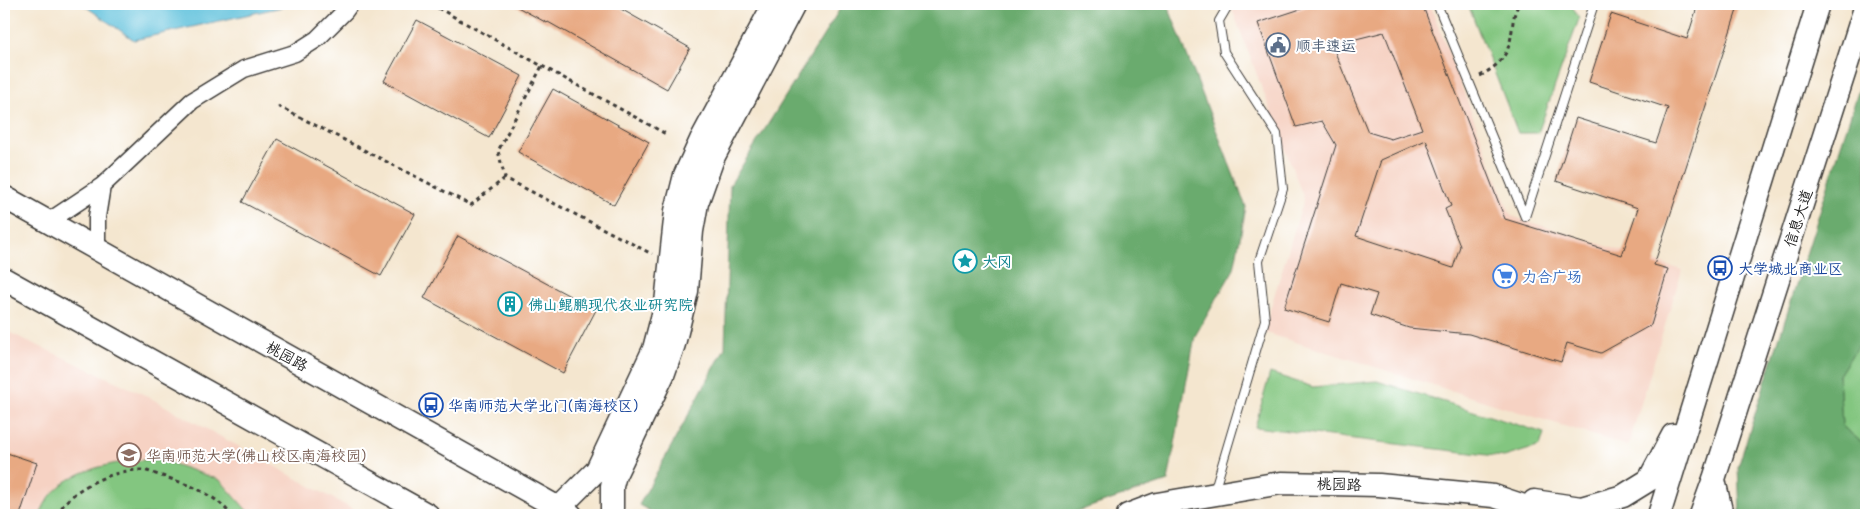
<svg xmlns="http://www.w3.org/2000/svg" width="1870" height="519" viewBox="0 0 1870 519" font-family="'Patrick Hand','LXGW WenKai TC',sans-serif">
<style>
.built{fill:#f6d2c3}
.green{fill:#83c680;stroke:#50714e}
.forest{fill:#6aab6e;stroke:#436445}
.water{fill:#5cc0db;stroke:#3c6e7c}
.building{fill:#e8a982;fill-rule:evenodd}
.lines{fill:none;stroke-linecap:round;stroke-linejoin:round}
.lane-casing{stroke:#3c3a37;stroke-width:10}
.street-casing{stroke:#3c3a37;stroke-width:19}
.secondary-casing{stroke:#3c3a37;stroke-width:25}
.path{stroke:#3c3a37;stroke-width:3;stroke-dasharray:4 4;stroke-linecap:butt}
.lane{stroke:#fff;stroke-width:8}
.street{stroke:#fff;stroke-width:16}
.secondary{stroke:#fff;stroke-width:22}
.labels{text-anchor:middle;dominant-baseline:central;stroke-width:4;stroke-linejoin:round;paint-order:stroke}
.service-label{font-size:15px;fill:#4e5e75;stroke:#fff;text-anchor:start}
.street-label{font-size:15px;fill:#1c1c1c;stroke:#fff}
.culture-label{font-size:15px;fill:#0d838f;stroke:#fff;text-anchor:start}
.transit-label{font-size:15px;fill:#164399;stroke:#fff;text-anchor:start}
.shop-label{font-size:15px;fill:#366cbe;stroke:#fff;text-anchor:start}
.education-label{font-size:15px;fill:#785e54;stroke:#fff;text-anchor:start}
</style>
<rect width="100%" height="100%" fill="#fff"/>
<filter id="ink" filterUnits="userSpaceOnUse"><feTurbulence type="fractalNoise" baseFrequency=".02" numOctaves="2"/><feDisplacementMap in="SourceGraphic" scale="10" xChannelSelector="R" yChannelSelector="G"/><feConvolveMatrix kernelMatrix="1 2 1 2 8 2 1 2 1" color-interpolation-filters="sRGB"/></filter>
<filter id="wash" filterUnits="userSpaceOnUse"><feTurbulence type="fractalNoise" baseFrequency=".0096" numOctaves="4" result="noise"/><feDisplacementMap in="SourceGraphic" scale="20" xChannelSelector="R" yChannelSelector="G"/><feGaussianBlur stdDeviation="1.12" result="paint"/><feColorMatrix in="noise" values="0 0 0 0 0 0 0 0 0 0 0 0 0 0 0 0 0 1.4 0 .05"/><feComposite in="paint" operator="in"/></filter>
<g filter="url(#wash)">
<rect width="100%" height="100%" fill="#f4e6cf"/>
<path class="built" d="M 1245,4 L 1430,4 L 1511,216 L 1682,270 L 1628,446 L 1263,332 L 1304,199 L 1232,9 Z
M 4,330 L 145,395 L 363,515 L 4,515 Z"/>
<path class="green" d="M 1468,4 L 1571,4 L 1579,19 L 1538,133 L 1518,133 Z
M 1866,333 L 1866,446 L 1842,426 L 1839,375 Z
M 1270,373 L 1313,387 L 1377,381 L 1544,433 L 1540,446 L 1504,457 L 1255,427 Z
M 159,459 L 220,480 L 251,515 L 40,515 C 56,468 116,461 159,459 Z"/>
<path class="forest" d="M 843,4 L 1161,4 L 1168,6 L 1246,207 L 1234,269 L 1195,336 L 1168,481 L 1066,515 L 657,515 L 639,505 L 725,348 L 730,185 Z
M 1866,67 L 1866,333 L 1839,375 L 1842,426 L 1866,446 L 1866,515 L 1740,515 L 1738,467 Z"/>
<path class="water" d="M 82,4 L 295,4 L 134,40 Z"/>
<g id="blocks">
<path class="building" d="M 512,4 L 612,4 L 690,48 L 667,89 L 548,22 L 547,23 Z
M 1316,4 L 1422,4 L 1505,219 L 1622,255 L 1638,208 L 1556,181 L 1576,118 L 1656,143 L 1668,108 L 1589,82 L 1611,14 L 1687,39 L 1698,4 L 1739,4 L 1654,265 L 1668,269 L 1651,325 L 1601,353 L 1567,343 L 1561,362 L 1469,334 L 1409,328 L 1370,315 L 1377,294 L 1341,283 L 1329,322 L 1284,308 L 1336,145 L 1322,121 L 1296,127 L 1258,23 ZM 1384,32 L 1422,129 L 1391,139 L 1368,132 L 1332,45 ZM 1426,140 L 1451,206 L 1445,209 L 1460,246 L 1453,268 L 1356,236 L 1381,160 Z
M 417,20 L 522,76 L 489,138 L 384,81 Z
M 553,89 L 649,142 L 614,205 L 518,152 Z
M 277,139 L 415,214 L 381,276 L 242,202 Z
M 458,236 L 596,310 L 563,373 L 424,298 Z
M 4,452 L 37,463 L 20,515 L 4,515 Z"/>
</g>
</g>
<g filter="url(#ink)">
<use href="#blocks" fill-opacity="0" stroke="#3c3a37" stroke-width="1"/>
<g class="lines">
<g class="lane-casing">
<path id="lane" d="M 1437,4 L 1525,217 L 1594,4
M 1214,492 L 1265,320 L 1259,261 L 1283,189 L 1277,134 L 1224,52 L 1219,21 L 1229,4"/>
</g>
<g class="street-casing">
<path id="street" d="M 48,222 L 102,186 L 192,101 L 244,69 L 295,53 L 317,39 L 345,11 L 350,4
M 97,249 L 97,217 L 102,186"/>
</g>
<g class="secondary-casing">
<path id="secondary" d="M 4,197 L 571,515
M 4,279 L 428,515
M 1714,480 L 1722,515
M 1534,501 L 1581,508 L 1623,496 L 1649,480 L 1673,435
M 558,515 L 558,509 L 597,470 L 654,349 L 666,303 L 676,211 L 685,175 L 701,140 L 774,4
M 612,515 L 612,486 L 615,475 L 663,375 L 674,344 L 687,291 L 692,231 L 697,203 L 713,158 L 794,4
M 1128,515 L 1157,504 L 1281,483 L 1379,485 L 1494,496 L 1551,515
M 1659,515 L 1818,4
M 1701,515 L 1714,479 L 1866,5"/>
</g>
<path class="path" d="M 431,4 L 542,66 L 498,151 L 505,178 L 652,254
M 542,66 L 666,134
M 1480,76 C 1501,64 1509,55 1512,30 C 1513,21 1514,12 1519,4
M 278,106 L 471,205 L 505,178
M 58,515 C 67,489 115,469 141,470 C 147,470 154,474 159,475 C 186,484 214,492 231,515"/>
<use href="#lane" class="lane"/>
<use href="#street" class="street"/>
<use href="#secondary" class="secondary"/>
</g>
</g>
<defs>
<g id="civic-ring" transform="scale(1.25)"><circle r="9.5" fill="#fff" stroke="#5c6f8a" stroke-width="1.5"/><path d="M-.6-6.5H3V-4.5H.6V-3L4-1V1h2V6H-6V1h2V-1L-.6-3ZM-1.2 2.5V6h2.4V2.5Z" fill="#5c6f8a"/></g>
<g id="sight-ring" transform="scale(1.25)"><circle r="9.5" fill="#fff" stroke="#0f9aa8" stroke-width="1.5"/><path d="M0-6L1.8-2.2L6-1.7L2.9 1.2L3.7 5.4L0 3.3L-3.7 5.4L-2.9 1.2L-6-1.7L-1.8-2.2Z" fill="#0f9aa8"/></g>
<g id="bus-ring" transform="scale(1.25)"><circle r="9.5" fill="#fff" stroke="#1a4fb4" stroke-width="1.5"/><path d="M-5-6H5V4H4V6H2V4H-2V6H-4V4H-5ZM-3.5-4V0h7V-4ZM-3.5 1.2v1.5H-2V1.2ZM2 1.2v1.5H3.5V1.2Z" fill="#1a4fb4"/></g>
<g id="supermarket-ring" transform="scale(1.25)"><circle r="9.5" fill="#fff" stroke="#3f7fe0" stroke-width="1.5"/><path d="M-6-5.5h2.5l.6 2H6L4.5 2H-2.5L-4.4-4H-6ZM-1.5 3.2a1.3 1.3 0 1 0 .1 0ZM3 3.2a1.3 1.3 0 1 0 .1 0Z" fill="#3f7fe0"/></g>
<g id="building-ring" transform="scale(1.25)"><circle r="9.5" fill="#fff" stroke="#0f9aa8" stroke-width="1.5"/><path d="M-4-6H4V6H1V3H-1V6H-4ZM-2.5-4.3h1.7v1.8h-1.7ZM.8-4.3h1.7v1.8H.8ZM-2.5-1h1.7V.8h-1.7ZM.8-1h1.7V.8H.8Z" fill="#0f9aa8"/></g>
<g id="university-ring" transform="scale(1.25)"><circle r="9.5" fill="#fff" stroke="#8d6e63" stroke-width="1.5"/><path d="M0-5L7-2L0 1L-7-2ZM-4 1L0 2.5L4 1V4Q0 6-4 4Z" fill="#8d6e63"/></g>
</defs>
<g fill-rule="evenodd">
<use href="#civic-ring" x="1278" y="45"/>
<use href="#sight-ring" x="965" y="261"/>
<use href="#bus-ring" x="1720" y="268"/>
<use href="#supermarket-ring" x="1505" y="276"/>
<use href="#building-ring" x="510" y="304"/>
<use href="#bus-ring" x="431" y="405"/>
<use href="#university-ring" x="129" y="455"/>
</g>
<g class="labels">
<g class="service-label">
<text x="1296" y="45">顺丰速运</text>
</g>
<g class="street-label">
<text transform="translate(1798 218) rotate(-72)">信息大道</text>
<text transform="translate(287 356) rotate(29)">桃园路</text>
<text transform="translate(1339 484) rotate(1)">桃园路</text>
</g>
<g class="culture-label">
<text x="982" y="261">大冈</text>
<text x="528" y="304">佛山鲲鹏现代农业研究院</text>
</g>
<g class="transit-label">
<text x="1738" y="268">大学城北商业区</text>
<text x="448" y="405">华南师范大学北门(南海校区)</text>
</g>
<g class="shop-label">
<text x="1522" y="276">力合广场</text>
</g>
<g class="education-label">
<text x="146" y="455">华南师范大学(佛山校区南海校园)</text>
</g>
</g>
<rect width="1870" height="519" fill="none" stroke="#fff" stroke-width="20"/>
</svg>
